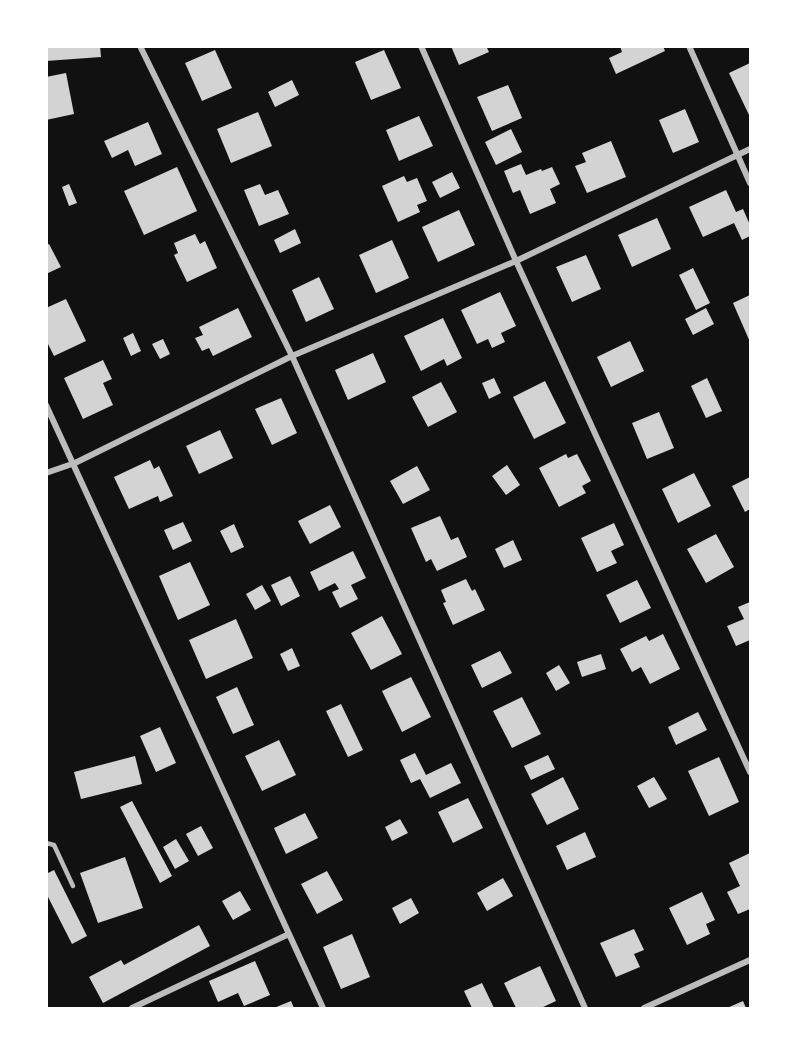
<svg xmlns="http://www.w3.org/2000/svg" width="797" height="1055" viewBox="0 0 797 1055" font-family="'Nunito Sans',sans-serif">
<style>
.building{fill:#d3d3d3}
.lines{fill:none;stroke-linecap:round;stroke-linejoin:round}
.service{stroke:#bcbcbc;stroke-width:4.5}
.minor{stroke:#bcbcbc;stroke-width:6}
</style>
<rect width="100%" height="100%" fill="#111"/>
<path class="building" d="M 46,46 L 100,46 L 101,57 L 46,61 Z
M 451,46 L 486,46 L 489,52 L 459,65 Z
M 620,46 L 663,46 L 665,51 L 616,74 L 609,58 L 622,52 Z
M 215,50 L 232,88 L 202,101 L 185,63 Z
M 384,50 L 401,88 L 371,100 L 355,62 Z
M 750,63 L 750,115 L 749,115 L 729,73 Z
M 66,73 L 74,114 L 46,120 L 46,77 Z
M 292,80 L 299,95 L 275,107 L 268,92 Z
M 508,85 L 522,118 L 492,131 L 477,97 Z
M 685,109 L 699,142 L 673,153 L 659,120 Z
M 258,112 L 272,146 L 231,163 L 217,129 Z
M 419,116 L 433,146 L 399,161 L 386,130 Z
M 148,122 L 162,154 L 135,166 L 128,150 L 112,158 L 104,141 Z
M 511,129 L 522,152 L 496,165 L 485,142 Z
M 611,141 L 626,177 L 587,193 L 575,166 L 586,162 L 582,153 Z
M 521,164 L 526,175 L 541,169 L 542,171 L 552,167 L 560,184 L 550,189 L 556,203 L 530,214 L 520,190 L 513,193 L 504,171 Z
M 177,167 L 197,211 L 144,235 L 124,191 Z
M 452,172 L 460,188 L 440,198 L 432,182 Z
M 404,176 L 407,182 L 417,178 L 427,201 L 417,205 L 420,212 L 398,222 L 382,186 Z
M 69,184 L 77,203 L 69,206 L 62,187 Z
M 260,184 L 265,195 L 278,190 L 289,214 L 259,226 L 244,190 Z
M 726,190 L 736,212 L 743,209 L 750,225 L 750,236 L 742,240 L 734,223 L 703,237 L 689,207 Z
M 459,210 L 475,245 L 438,262 L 422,227 Z
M 657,218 L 671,249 L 632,267 L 618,235 Z
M 295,229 L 301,243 L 280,253 L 274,240 Z
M 195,234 L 200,244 L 205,241 L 217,268 L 187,282 L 174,255 L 178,253 L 174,243 Z
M 392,240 L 409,278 L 376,293 L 359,255 Z
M 49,244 L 61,267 L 46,274 L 46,245 Z
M 586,255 L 601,289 L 572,302 L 556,267 Z
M 693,268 L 710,303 L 696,310 L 679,275 Z
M 319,277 L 334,309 L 306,322 L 292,290 Z
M 500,292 L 516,326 L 501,333 L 505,342 L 492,348 L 488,339 L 477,344 L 461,310 Z
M 750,295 L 750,342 L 733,303 Z
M 66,299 L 86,341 L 54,356 L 46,340 L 46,308 Z
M 238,308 L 252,337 L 213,356 L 209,348 L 202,351 L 195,338 L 203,335 L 199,327 Z
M 706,308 L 714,324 L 693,335 L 685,319 Z
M 443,318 L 462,358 L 447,366 L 444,359 L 421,371 L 404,336 Z
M 133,333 L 141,351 L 131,356 L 123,338 Z
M 163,339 L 170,354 L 160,359 L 152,344 Z
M 630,341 L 644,371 L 611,387 L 597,357 Z
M 373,353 L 386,382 L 348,400 L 335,370 Z
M 103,360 L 112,379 L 103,383 L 113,405 L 83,419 L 64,378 Z
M 494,378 L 501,393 L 489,399 L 482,383 Z
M 707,378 L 722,411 L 706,418 L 691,386 Z
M 545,381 L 566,423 L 534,439 L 513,397 Z
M 441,382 L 457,412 L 428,427 L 412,397 Z
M 281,398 L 297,433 L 272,445 L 255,409 Z
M 659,412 L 674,448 L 647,459 L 632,423 Z
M 220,430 L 233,458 L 199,474 L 186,446 Z
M 566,454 L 568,458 L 577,454 L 591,481 L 582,486 L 586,493 L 559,507 L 539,468 Z
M 150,460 L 154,469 L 159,466 L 173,496 L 160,502 L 158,496 L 129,509 L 114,477 Z
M 507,465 L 520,485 L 506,495 L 492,476 Z
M 417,466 L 430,490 L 403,504 L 390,481 Z
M 694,473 L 711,506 L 678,523 L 662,489 Z
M 750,477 L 750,509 L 745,512 L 732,486 Z
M 330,505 L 341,527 L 310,544 L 298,521 Z
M 440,516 L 451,540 L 458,537 L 467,557 L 437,571 L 431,559 L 426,562 L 411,528 Z
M 183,522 L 192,541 L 173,550 L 164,530 Z
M 614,523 L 624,545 L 611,551 L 617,563 L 597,572 L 581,538 Z
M 234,524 L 244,547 L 231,553 L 220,531 Z
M 716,534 L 734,567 L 706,583 L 687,549 Z
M 513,540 L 522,560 L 504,568 L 495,549 Z
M 353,551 L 366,578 L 351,585 L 358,599 L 340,608 L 332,592 L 339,589 L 335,583 L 319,591 L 310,572 Z
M 190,562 L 210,605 L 178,620 L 159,576 Z
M 290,576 L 300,596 L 281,606 L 271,585 Z
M 466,579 L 472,591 L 475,589 L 485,610 L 453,625 L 443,603 L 446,602 L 441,590 Z
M 637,580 L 651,608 L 620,623 L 606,595 Z
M 262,585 L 271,601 L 255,610 L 246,594 Z
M 750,602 L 750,640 L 736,646 L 727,626 L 744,619 L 738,607 Z
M 382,616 L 402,654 L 371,670 L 351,633 Z
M 236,619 L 253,658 L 206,679 L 189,640 Z
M 663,634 L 680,669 L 650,684 L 641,667 L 632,672 L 620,649 L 646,636 L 649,641 Z
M 292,648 L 300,666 L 288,671 L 280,654 Z
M 500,651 L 512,673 L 482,688 L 471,665 Z
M 601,654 L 606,669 L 582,677 L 577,662 Z
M 559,665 L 570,683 L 556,691 L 546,673 Z
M 411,677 L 431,717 L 402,732 L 382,691 Z
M 237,687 L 254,725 L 233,734 L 216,697 Z
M 522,697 L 541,734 L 512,748 L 493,711 Z
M 341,704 L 363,750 L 348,757 L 326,711 Z
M 698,712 L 707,730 L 676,745 L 668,727 Z
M 160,727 L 176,763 L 156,772 L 140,736 Z
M 279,740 L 296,775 L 262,791 L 245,756 Z
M 415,753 L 426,775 L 451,763 L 461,783 L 430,798 L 420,779 L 411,783 L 400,760 Z
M 548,755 L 555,769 L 531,780 L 524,766 Z
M 135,756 L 142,784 L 81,799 L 74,772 Z
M 719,757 L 739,802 L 709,816 L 688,771 Z
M 563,777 L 579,809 L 547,825 L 531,794 Z
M 654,777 L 667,799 L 649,808 L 637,786 Z
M 468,798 L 483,828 L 453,843 L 438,812 Z
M 132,801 L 172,876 L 160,883 L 120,807 Z
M 305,813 L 318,838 L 286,854 L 274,828 Z
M 400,819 L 408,833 L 392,841 L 385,827 Z
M 201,826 L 213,848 L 198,856 L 186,834 Z
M 585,832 L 596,857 L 567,870 L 556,846 Z
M 176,839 L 189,861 L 175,869 L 163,847 Z
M 750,853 L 750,909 L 738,914 L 727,892 L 740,886 L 729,863 Z
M 125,857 L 143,908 L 98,923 L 80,873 Z
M 54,870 L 87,936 L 72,944 L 46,893 L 46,874 Z
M 327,871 L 343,900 L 317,914 L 301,884 Z
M 503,878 L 513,896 L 487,911 L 477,893 Z
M 240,891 L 251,910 L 233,920 L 222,901 Z
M 702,892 L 715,920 L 706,924 L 710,934 L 687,945 L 669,908 Z
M 411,898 L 419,913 L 400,924 L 392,908 Z
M 199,925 L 210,946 L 103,1003 L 89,977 L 121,960 L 124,965 Z
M 634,929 L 644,950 L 634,954 L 640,967 L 616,977 L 600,943 Z
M 352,934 L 370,977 L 341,989 L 323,947 Z
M 255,961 L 270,995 L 244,1006 L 238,993 L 218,1002 L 209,981 Z
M 540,966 L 556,1001 L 541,1008 L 516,1008 L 504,983 Z
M 482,983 L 494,1008 L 472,1008 L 464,991 Z
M 291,1001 L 294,1008 L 274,1008 Z
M 743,1001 L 746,1008 L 727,1008 Z"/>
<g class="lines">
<path class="service" d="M 46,843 L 54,845 L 73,886"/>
<path class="minor" d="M 140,46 L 292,356 L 585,1008
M 421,46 L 516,261 L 750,772
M 689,46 L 750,183
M 46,405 L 323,1008
M 46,473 L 75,463 L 292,356 L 516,261 L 750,149
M 132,1008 L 289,934
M 644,1008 L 750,960"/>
</g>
<rect width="797" height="1055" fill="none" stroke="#ffffff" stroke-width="96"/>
</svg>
